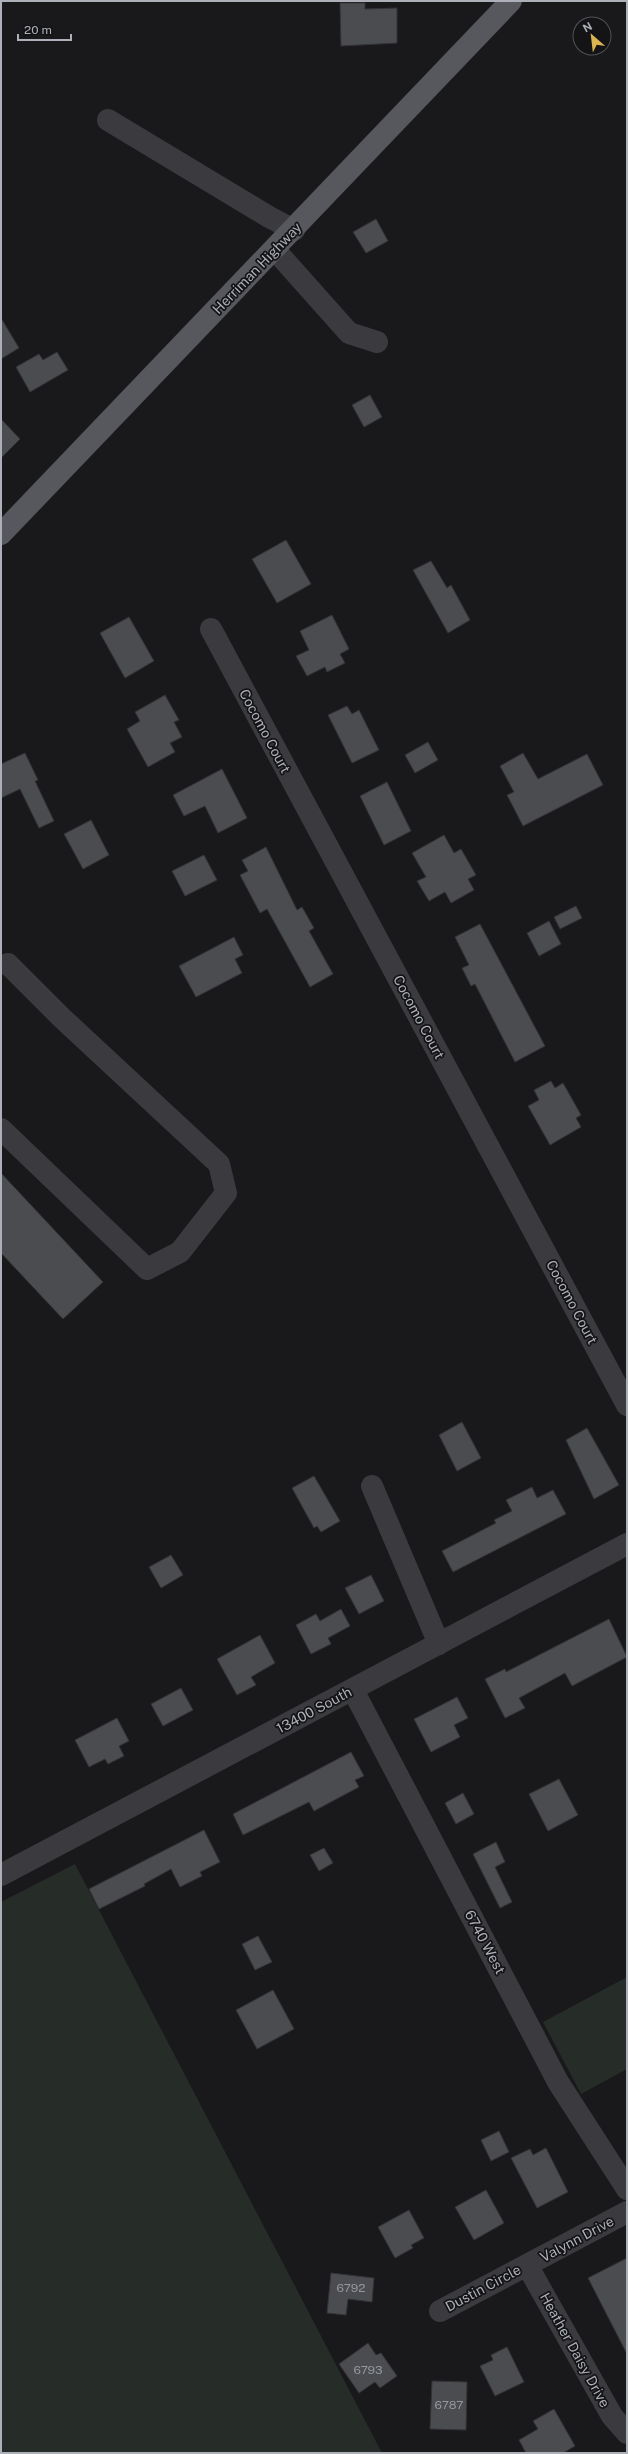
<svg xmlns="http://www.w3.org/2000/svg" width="628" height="2454" viewBox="0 0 628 2454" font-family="'Public Sans',sans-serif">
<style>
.green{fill:#262c27}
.building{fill:#4b4c50;stroke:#343337}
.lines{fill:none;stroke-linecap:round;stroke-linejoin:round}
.minor{stroke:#3b3b3f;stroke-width:22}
.major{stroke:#57585e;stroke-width:22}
.labels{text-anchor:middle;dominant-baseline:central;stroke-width:3.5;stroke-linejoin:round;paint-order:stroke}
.number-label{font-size:12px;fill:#94979f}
.street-label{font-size:14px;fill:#adb0b9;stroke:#141416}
</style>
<rect width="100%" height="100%" fill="#19191b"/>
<path class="green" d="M 75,1864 L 382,2453 L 1,2453 L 1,1902 Z
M 627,1977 L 627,2069 L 581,2094 L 543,2022 Z"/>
<path class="building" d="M 340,3 L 365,3 L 365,9 L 397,8 L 397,43 L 341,46 Z
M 376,219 L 388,241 L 366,253 L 353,232 Z
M 1,318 L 19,348 L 1,359 Z
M 57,352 L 68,370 L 30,392 L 16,367 L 39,354 L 43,360 Z
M 370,395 L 382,417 L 364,427 L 352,405 Z
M 1,419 L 20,439 L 1,458 Z
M 286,540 L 311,584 L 277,603 L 252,559 Z
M 431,561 L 447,588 L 451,585 L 470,620 L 448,633 L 413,570 Z
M 332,615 L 349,649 L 340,654 L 345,663 L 327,672 L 325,667 L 307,676 L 296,656 L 309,650 L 300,631 Z
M 129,617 L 154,661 L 125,678 L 100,633 Z
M 165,695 L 179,720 L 174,722 L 182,737 L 170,743 L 175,752 L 148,767 L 127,729 L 140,721 L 135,712 Z
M 347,706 L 352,714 L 359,710 L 379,750 L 352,763 L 328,715 Z
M 428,742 L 438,760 L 415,773 L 405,755 Z
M 25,753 L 38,780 L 35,781 L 54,821 L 39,828 L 20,789 L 1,798 L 1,764 Z
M 523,753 L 538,779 L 587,754 L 603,785 L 523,826 L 507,795 L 514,792 L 500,766 Z
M 222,769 L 247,818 L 218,833 L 205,806 L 184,816 L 173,795 Z
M 387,782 L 411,831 L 384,845 L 360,796 Z
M 91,820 L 109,855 L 83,869 L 64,834 Z
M 444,835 L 454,853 L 461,849 L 476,875 L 468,879 L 474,890 L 451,903 L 445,892 L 429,901 L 417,881 L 426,877 L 412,853 Z
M 266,847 L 297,910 L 302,907 L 314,928 L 309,931 L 333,974 L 310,987 L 267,909 L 260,913 L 240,875 L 248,871 L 242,860 Z
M 204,855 L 217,880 L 185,896 L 172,871 Z
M 576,906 L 582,918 L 560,929 L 554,917 Z
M 549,921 L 561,944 L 539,956 L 527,933 Z
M 480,924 L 545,1046 L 515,1062 L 475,984 L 471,986 L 462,968 L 469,965 L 455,937 Z
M 234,937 L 243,955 L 235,959 L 242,973 L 196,997 L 179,966 Z
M 551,1081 L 555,1088 L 563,1083 L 581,1115 L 576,1118 L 581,1127 L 550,1145 L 528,1106 L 539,1100 L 534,1090 Z
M 1,1173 L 103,1282 L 63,1319 L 1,1253 Z
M 462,1422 L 481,1458 L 457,1471 L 439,1435 Z
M 587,1428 L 619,1485 L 594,1499 L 566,1440 Z
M 314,1476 L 340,1521 L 321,1532 L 317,1526 L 314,1528 L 292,1488 Z
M 532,1487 L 537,1498 L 553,1490 L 566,1514 L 453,1572 L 442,1551 L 496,1523 L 494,1520 L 512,1511 L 506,1500 Z
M 171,1555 L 183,1575 L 161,1588 L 149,1567 Z
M 371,1575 L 384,1601 L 359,1614 L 345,1588 Z
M 341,1609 L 350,1626 L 328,1638 L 331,1644 L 311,1654 L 296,1625 L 316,1614 L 320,1621 Z
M 609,1619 L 627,1657 L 572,1686 L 565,1673 L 519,1698 L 525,1708 L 505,1718 L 485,1679 L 505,1669 L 506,1672 Z
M 260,1635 L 275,1663 L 251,1677 L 256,1685 L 237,1695 L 217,1659 Z
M 181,1688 L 193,1710 L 163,1726 L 151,1704 Z
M 457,1697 L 468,1718 L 454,1725 L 460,1737 L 431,1752 L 414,1719 Z
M 117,1718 L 129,1741 L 119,1746 L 124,1756 L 108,1764 L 105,1759 L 89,1767 L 75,1740 Z
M 351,1752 L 364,1776 L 355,1780 L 359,1787 L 314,1811 L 309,1802 L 243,1835 L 233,1814 Z
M 559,1779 L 578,1815 L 548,1831 L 529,1794 Z
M 463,1793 L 474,1814 L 456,1824 L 445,1803 Z
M 204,1830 L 220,1862 L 200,1872 L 202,1876 L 180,1887 L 171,1869 L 144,1884 L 145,1886 L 99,1909 L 89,1889 Z
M 496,1842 L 505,1862 L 495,1867 L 512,1902 L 500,1908 L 473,1854 Z
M 324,1848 L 333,1863 L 319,1871 L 310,1855 Z
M 258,1936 L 272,1962 L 255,1970 L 242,1944 Z
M 273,1990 L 294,2029 L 257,2049 L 236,2010 Z
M 499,2131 L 509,2152 L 491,2161 L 481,2140 Z
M 546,2148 L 568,2192 L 537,2208 L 511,2158 L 530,2149 L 533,2155 Z
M 486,2190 L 504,2223 L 474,2240 L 455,2207 Z
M 409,2210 L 424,2238 L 411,2245 L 413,2248 L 395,2258 L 378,2227 Z
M 627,2258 L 627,2354 L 588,2278 Z
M 331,2273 L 374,2278 L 372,2302 L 348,2299 L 346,2315 L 327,2313 Z
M 368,2343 L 376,2355 L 381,2353 L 397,2376 L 380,2388 L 375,2382 L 359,2393 L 339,2364 Z
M 507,2347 L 524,2382 L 495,2396 L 480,2366 L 493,2360 L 491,2355 Z
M 432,2381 L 467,2382 L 466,2430 L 430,2429 Z
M 554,2409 L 575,2446 L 563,2453 L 526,2453 L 519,2440 L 538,2429 L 533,2421 Z"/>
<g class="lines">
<path class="minor" d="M 108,120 L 269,217 L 294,230
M 275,250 L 349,333 L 377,342
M 211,629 L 627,1405
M 1,1129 L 147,1269 L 180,1252 L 226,1193 L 219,1164 L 62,1018 L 8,964
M 372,1486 L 439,1644
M 353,1690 L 558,2082 L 627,2189
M 1,1875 L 627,1544
M 527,2265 L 612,2416 L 627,2433
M 440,2311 L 627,2212"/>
<path class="major" d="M 1,534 L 511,1"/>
</g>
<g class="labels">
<g class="number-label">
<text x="351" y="2288">6792</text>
<text x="368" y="2370">6793</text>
<text x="449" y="2405">6787</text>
</g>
<g class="street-label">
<text transform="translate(257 268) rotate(-46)">Herriman Highway</text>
<text transform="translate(265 731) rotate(62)">Cocomo Court</text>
<text transform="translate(419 1017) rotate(62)">Cocomo Court</text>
<text transform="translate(572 1302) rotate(62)">Cocomo Court</text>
<text transform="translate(314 1710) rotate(-28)">13400 South</text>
<text transform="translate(485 1942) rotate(62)">6740 West</text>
<text transform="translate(577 2239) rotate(-28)">Valynn Drive</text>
<text transform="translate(483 2288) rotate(-28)">Dustin Circle</text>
<text transform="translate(575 2350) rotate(61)">Heather Daisy Drive</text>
</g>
</g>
<rect width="628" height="2454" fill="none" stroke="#adb0b9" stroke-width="4"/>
<g transform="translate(592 36) rotate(332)"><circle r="19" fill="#141416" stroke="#515257"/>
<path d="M0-3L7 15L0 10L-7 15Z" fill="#dcb450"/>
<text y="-6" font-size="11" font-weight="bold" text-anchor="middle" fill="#adb0b9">N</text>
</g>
<path d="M18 34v6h53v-6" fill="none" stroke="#adb0b9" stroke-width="2"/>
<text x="24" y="34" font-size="12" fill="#adb0b9" stroke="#141416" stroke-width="3" paint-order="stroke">20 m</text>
</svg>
